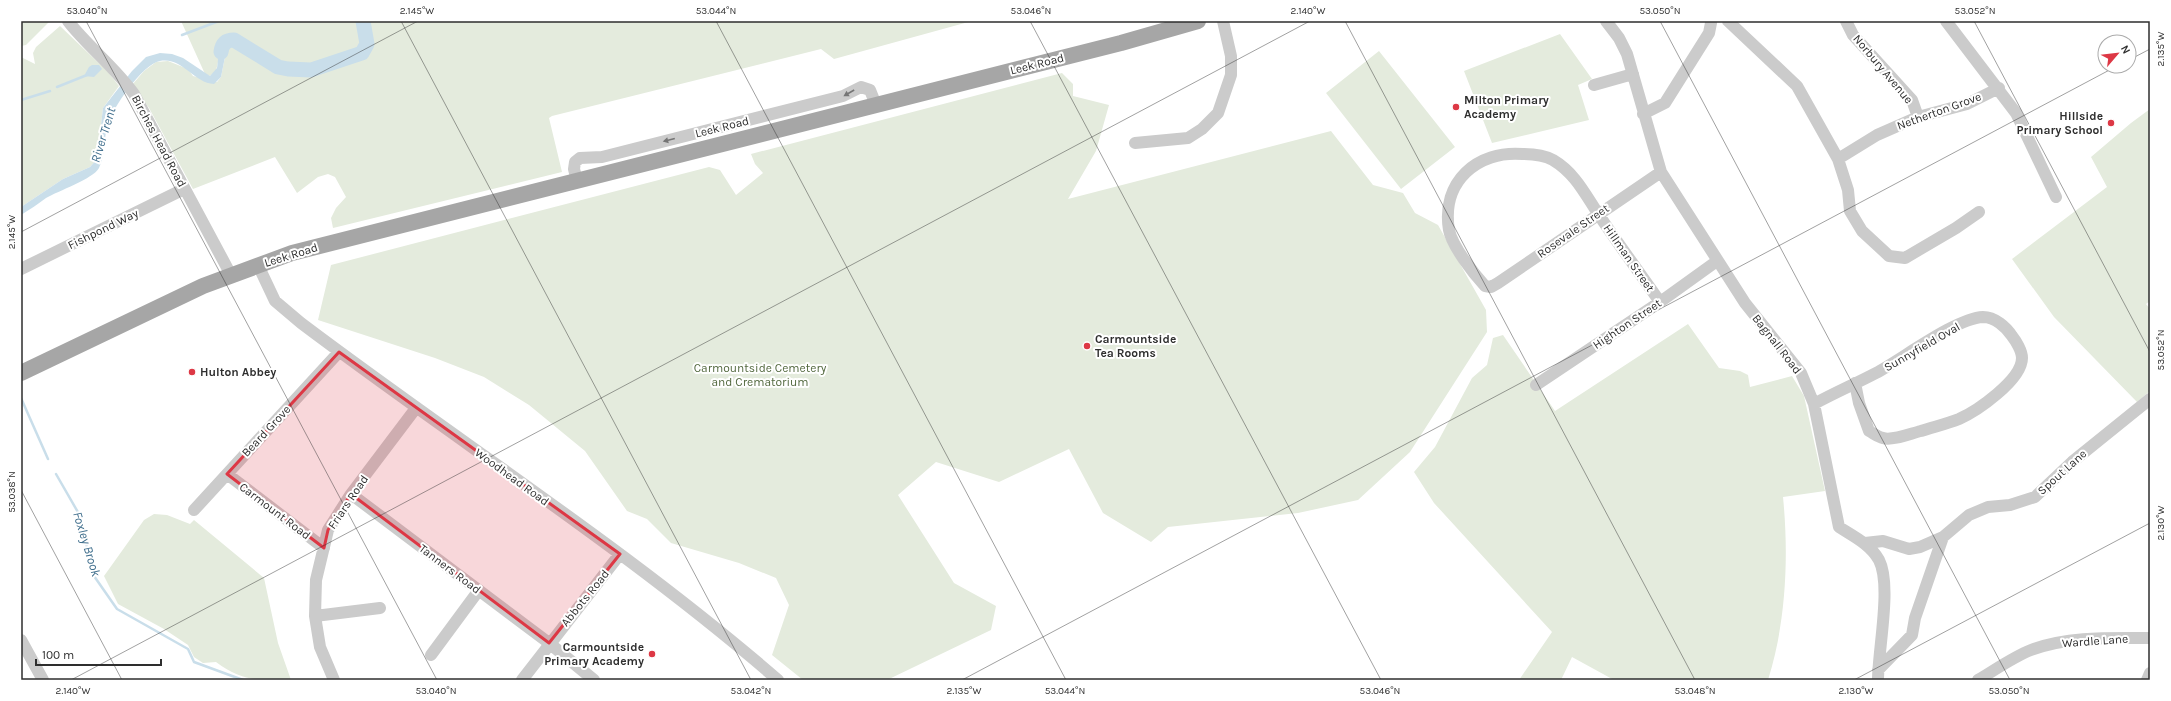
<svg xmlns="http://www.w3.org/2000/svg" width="2171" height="701" viewBox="0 0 2171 701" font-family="Karla,sans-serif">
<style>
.green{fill:#e4ebdd}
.water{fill:#c9deea}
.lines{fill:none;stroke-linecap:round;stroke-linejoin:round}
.stream{stroke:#c9deea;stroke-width:2.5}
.river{stroke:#c9deea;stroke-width:15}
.minor{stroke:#cbcbcb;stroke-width:12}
.major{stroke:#a6a6a6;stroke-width:16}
.oneway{fill:#757575}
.marked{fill:#dd3845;fill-opacity:0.2;stroke:#dd3845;stroke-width:3;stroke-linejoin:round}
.ticks{fill:none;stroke:#2e2e2e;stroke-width:1;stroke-opacity:0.45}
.poi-dot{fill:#dd3845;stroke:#fff;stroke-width:1.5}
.labels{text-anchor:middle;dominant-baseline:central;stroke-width:4;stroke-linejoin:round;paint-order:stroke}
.street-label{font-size:12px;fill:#2e2e2e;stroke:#fff}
.poi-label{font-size:12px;font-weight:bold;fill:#2e2e2e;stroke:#fff;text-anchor:start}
.park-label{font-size:12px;fill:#52683e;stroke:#fff}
.water-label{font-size:13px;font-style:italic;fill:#406f8d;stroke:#fff}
.neatline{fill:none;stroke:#2e2e2e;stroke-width:1.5}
.ticks-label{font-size:10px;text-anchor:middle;fill:#2e2e2e}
</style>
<rect width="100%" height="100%" fill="#fff"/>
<path class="green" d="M 21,21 L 48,21 L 49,22 L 26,45 L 21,46 Z
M 181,21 L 972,21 L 834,59 L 821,49 L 552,116 L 549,118 L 562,172 L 333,228 L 331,218 L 336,208 L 346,197 L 335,177 L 328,174 L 318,177 L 297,193 L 275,157 L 193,189 L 149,108 L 132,85 L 144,71 L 156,62 L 168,61 L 188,69 L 193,76 L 217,82 L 221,77 L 227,47 L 230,44 L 235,44 L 223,39 L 216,71 L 210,76 L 205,74 Z
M 60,26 L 108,72 L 119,86 L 103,108 L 97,159 L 90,167 L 63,179 L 21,207 L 21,57 L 35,64 L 33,53 L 36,47 Z
M 1560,34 L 1592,79 L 1578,85 L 1589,120 L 1492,143 L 1464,71 Z
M 1379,51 L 1455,147 L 1401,189 L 1326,93 Z
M 1062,73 L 1073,84 L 1073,96 L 1109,105 L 1096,151 L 1068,199 L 1331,131 L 1373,185 L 1403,193 L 1415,213 L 1438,225 L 1486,310 L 1487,332 L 1410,452 L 1358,500 L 1298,513 L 1168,527 L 1151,542 L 1103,513 L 1069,449 L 999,482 L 936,462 L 898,495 L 954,583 L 996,606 L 991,630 L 887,680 L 803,680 L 772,655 L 789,605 L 776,578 L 739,563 L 671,543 L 647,519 L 627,511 L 585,451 L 529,405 L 484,377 L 435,358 L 318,320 L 331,265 L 709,167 L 720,170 L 736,195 L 763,173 L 755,164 L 751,154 Z
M 2150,109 L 2150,301 L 2146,304 L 2150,309 L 2150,391 L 2137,402 L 2054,317 L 2012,259 L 2107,187 L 2091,157 L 2131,123 Z
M 1688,324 L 1719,368 L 1740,371 L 1748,375 L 1750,387 L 1792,376 L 1804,396 L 1825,491 L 1783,497 C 1789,557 1786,623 1768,680 L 1614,680 L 1572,657 L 1561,680 L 1519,680 L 1552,632 L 1434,503 L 1414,472 L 1435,447 L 1472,378 L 1487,365 L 1493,338 L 1503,335 L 1555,411 Z
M 154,514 L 167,515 L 190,524 L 194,520 L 264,578 L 278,643 L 291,680 C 259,680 243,682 216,662 L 203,663 L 194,657 L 188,645 L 164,629 L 118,604 L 104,576 L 144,520 Z"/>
<path class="water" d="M 229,35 L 233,35 L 235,44 L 230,44 L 227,47 L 221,77 L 214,84 C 193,83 183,57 160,61 C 142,64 112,109 107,126 C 104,140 105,155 99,168 C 93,179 58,191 46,198 C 38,204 29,210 21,215 L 21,207 L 63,179 L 90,167 L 97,159 L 103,108 L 132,71 L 146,57 L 160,53 L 172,54 L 183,58 L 210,76 L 217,68 L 220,43 Z
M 92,65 L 99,65 L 102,69 L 94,77 L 84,76 L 89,67 Z"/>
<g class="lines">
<path class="stream" d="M 182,35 L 219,21
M 57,87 L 87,75
M 21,100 L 50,91
M 21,398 L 48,459
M 56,474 L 79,514 L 94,576 L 117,609 L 188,649 L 194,662 L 243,680"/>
<path class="river" d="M 221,52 C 222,44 226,40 234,40 L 278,67 L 288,69 L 311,70 L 362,53 L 367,44 L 363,21"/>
<path class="minor" d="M 68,21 C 88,47 115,67 134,94 L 231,275
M 1606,21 L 1619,38 L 1627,54 L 1661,172 L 1745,303 L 1801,373 L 1814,404 L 1839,527 C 1853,536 1870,544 1879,560 C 1892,585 1878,650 1878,680
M 1728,21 L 1797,86 L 1838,159 L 1848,190 L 1850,211 L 1862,231 L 1889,256 L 1905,258 L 1956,228 L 1979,212
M 1846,21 L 1853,35 L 1912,100 L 1918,117
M 1946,21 L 2016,113 L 2056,197
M 1594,85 L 1633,74
M 1643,114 L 1665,103 L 1709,33 L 1711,23
M 1135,143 L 1188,138 L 1202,129 L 1218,113 L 1231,75 L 1231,56 L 1223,21
M 1838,159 L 1877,135 L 1918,117 L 1967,104 L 1999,88
M 577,181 L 574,169 L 575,162 L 580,158 L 602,157 L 843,96 L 861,87 L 870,90 L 876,105
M 258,265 L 275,301 L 301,323 C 460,443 628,550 778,680
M 21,269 L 184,189
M 1660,302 C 1640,273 1618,244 1599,215 C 1585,194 1575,173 1553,160 C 1544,155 1533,154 1523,154 C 1477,150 1441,182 1449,230 C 1452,246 1474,274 1485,286 L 1491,287 L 1498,283 L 1661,172
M 1536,385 L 1660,302 L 1717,261
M 1814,404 C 1834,393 1855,384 1876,373 C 1901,360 1956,318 1983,317 C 1995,317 2006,327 2012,336 C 2016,341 2022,351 2022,358 C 2022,380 1977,411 1959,419 C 1947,424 1933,427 1921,431 C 1912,433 1892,441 1883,438 C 1878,437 1873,433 1869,431 L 1859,403 L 1855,383
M 227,474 L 324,548
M 351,494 L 549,643 L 594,680
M 194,510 L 339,352
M 1865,543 L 1883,541 L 1909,549 L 1920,547 L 1943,537 L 1969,515 L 1988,507 L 2010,505 L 2035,497 L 2072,462 L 2150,399
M 315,616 L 380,608
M 21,640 L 43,680
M 431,655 L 479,590
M 1878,670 L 1912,635 L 1915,618 L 1943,537
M 334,680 L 320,647 L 315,616 L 316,580 L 328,530 L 351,494 L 416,408
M 522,680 L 620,554
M 1978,680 C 1995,670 2013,657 2031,650 C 2068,636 2111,638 2150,638
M 2147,680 L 2150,673"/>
<path class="major" d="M 21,373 L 203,286 L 292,253 L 1121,43 L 1198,21"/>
</g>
<defs><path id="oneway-solid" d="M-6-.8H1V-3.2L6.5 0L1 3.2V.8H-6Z"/></defs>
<g class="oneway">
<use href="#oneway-solid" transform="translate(849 93) rotate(150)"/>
<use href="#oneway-solid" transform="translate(669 140) rotate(166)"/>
</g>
<path class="marked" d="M 339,352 L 620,554 L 549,643 L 351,494 L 328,530 L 324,548 L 227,474 Z"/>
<path class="ticks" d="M 86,21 L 437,680M 401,21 L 751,680M 716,21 L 1066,680M 1030,21 L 1381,680M 1345,21 L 1695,680M 1660,21 L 2010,680M 1974,21 L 2150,352M 2129,60 L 2150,49M 21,232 L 418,21M 21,490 L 122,680M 71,680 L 1310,21M 962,680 L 2117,66M 1854,680 L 2150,523"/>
<g class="poi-dot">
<circle cx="1456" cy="107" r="4"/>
<circle cx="2111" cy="123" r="4"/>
<circle cx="1087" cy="346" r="4"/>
<circle cx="192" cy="372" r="4"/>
<circle cx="652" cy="654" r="4"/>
</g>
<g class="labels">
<g class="street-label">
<text transform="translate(1037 64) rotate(-14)">Leek Road</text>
<text transform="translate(1883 69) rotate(50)">Norbury Avenue</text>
<text transform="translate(1939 111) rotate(-20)">Netherton Grove</text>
<text transform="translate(722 127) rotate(-14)">Leek Road</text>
<text transform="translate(159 141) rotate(62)">Birches Head Road</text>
<text transform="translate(103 229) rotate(-26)">Fishpond Way</text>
<text transform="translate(1573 231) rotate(-35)">Rosevale Street</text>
<text transform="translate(291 255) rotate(-17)">Leek Road</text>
<text transform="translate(1629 258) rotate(55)">Hillman Street</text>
<text transform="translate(1627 324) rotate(-34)">Highton Street</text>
<text transform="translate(1777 344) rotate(52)">Bagnall Road</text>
<text transform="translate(1922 347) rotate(-30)">Sunnyfield Oval</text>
<text transform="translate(266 431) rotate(-47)">Beard Grove</text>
<text transform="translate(2062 472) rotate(-42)">Spout Lane</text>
<text transform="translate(512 477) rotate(36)">Woodhead Road</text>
<text transform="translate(348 502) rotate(-56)">Friars Road</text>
<text transform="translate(275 511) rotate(37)">Carmount Road</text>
<text transform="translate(450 569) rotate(37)">Tanners Road</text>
<text transform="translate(585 598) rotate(-51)">Abbots Road</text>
<text transform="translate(2095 641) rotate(-4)">Wardle Lane</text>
</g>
<g class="poi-label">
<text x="1464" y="100">Milton Primary<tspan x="1464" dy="14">Academy</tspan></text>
<text x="2103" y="116" text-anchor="end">Hillside<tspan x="2103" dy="14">Primary School</tspan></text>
<text x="1095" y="339">Carmountside<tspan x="1095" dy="14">Tea Rooms</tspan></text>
<text x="200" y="372">Hulton Abbey</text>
<text x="644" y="647" text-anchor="end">Carmountside<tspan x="644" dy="14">Primary Academy</tspan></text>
</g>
<g class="park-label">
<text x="760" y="368">Carmountside Cemetery<tspan x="760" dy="14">and Crematorium</tspan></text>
</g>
<g class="water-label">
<text transform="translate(103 135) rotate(-73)">River Trent</text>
<text transform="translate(87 544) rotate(73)">Foxley Brook</text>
</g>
</g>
<rect width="2171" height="701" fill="none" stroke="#ffffff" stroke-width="44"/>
<g transform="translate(2117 54) rotate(62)"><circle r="19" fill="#ffffff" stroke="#ababab"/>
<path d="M0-3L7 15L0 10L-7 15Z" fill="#dd3845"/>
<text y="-6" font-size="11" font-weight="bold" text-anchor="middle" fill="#2e2e2e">N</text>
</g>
<path d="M36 659v6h125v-6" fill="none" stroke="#2e2e2e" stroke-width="2"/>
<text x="42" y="659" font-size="12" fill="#2e2e2e" stroke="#ffffff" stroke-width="3" paint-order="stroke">100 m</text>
<rect x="22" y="22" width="2127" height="657" class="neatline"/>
<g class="ticks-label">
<text x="87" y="14">53.040°N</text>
<text x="417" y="14">2.145°W</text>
<text x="716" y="14">53.044°N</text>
<text x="1031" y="14">53.046°N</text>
<text x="1308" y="14">2.140°W</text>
<text x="1660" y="14">53.050°N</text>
<text x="1975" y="14">53.052°N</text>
<text transform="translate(2160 49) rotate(-90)" y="4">2.135°W</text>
<text transform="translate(11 232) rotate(-90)" y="4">2.145°W</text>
<text transform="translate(2160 350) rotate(-90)" y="4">53.052°N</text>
<text transform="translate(11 492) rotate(-90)" y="4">53.038°N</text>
<text transform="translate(2160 523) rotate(-90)" y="4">2.130°W</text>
<text x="73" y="694">2.140°W</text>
<text x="436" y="694">53.040°N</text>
<text x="751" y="694">53.042°N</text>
<text x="964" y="694">2.135°W</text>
<text x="1065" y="694">53.044°N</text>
<text x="1380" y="694">53.046°N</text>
<text x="1695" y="694">53.048°N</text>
<text x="1856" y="694">2.130°W</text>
<text x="2009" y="694">53.050°N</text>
</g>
</svg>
